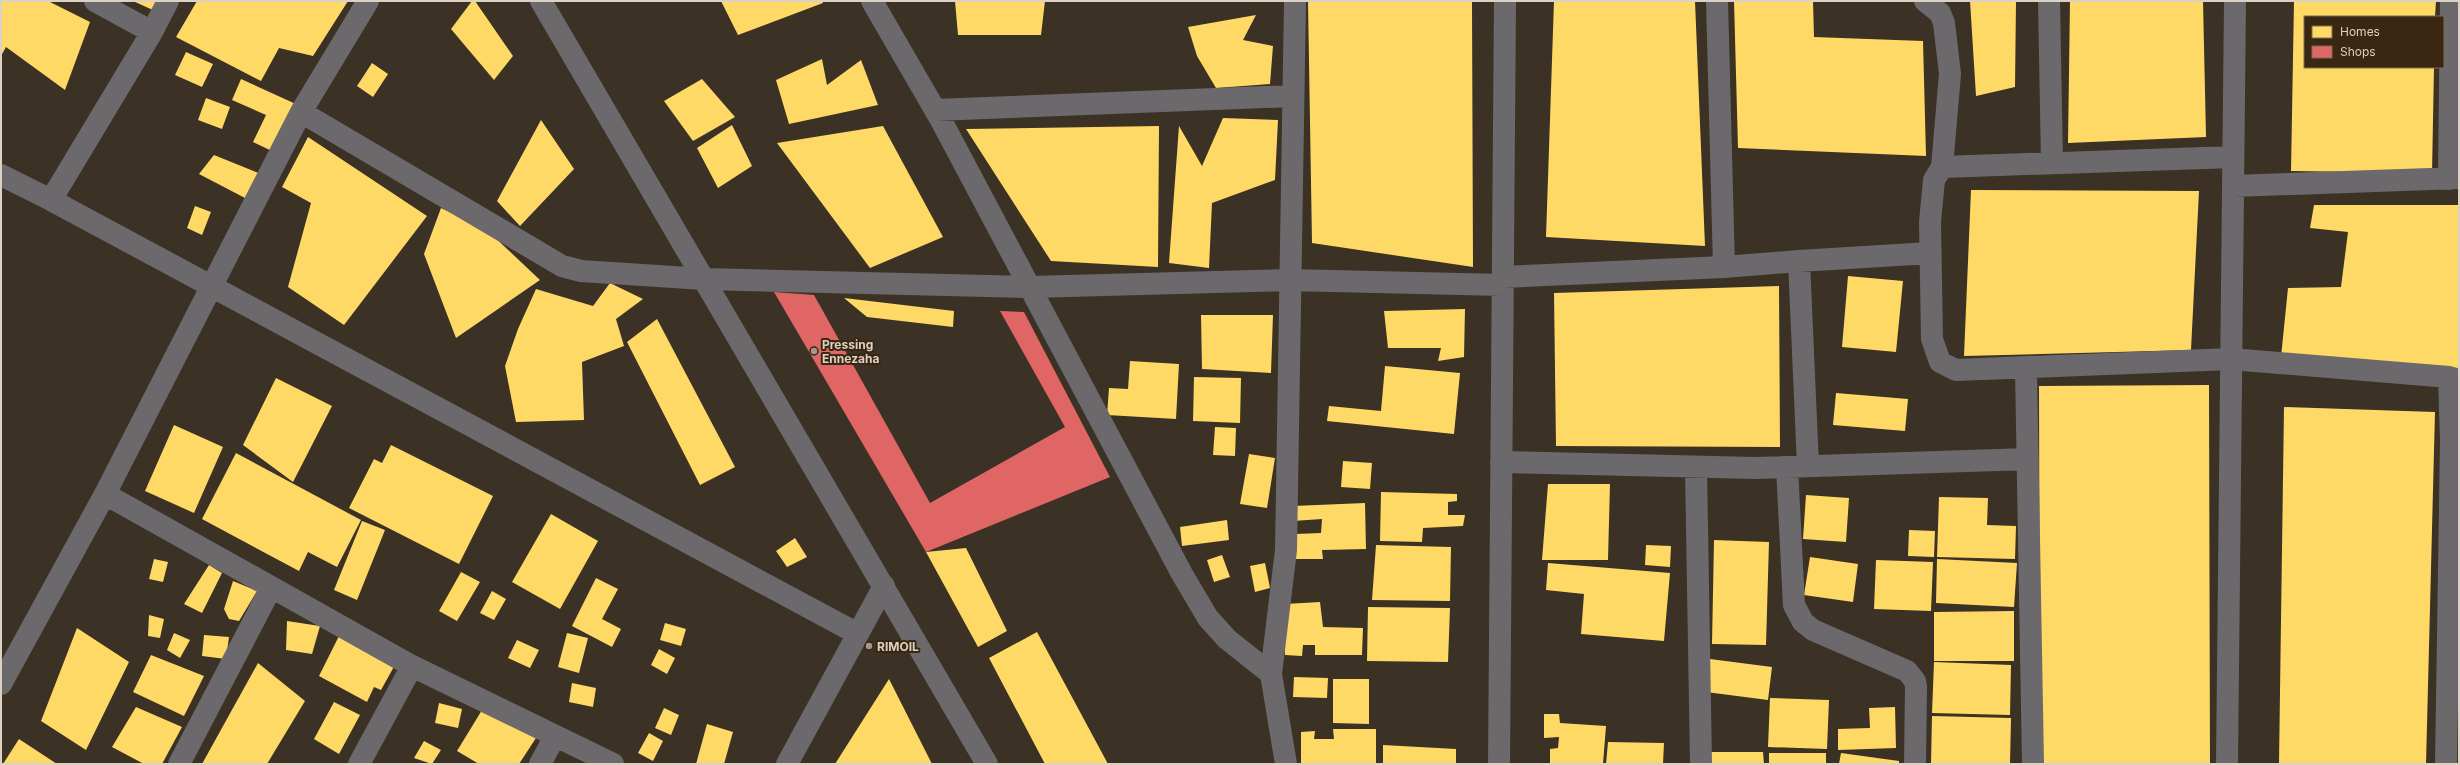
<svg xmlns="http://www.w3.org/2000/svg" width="2460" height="765" viewBox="0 0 2460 765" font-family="Inter,sans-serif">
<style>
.homes{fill:#ffd966}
.shops{fill:#e06666}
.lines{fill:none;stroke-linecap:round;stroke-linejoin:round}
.minor{stroke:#6c696c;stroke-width:22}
.tertiary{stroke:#6c696c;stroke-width:22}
.poi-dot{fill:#a4998c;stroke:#3a2711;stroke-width:1.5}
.labels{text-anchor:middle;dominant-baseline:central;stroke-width:4;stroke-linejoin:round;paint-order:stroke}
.poi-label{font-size:12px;font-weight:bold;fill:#ddd1c4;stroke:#3a2711;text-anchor:start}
</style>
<rect width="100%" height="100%" fill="#3b3125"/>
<path class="homes" d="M 1,1 L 48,1 L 90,22 L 65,90 L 6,47 L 1,56 Z
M 133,1 L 159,1 L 155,11 Z
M 197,1 L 348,1 L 313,56 L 279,48 L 261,81 L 176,37 Z
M 472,1 L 475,1 L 513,56 L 494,80 L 451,29 Z
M 721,1 L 822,1 L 823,3 L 738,35 Z
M 955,1 L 1045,1 L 1041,35 L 958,35 Z
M 1308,1 L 1472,1 L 1473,267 L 1312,243 Z
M 1554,1 L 1695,1 L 1705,246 L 1546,237 Z
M 1734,1 L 1813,1 L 1814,37 L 1923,41 L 1926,156 L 1738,148 Z
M 1970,1 L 2016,1 L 2015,87 L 1976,96 Z
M 2070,1 L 2203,1 L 2206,137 L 2068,143 Z
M 2294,1 L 2436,1 L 2435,17 L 2305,17 L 2305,67 L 2434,67 L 2432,173 L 2291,171 Z
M 1256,15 L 1243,40 L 1273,46 L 1270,84 L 1216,88 L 1197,56 L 1188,27 Z
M 186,52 L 213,64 L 202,87 L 175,75 Z
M 822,59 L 827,85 L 861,60 L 878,105 L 789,124 L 776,80 Z
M 372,63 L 388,74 L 373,97 L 357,86 Z
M 241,79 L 298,105 L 276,153 L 253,142 L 266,115 L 232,100 Z
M 702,79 L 735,117 L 693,141 L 664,101 Z
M 206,98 L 230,107 L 222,129 L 198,120 Z
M 1223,118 L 1278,120 L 1275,180 L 1212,203 L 1209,268 L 1169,263 L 1179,126 L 1202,166 Z
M 541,120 L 574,169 L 520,226 L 497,201 Z
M 732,125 L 752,166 L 718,188 L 697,148 Z
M 883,126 L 943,237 L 870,268 L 777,143 Z
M 1159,126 L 1158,267 L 1051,261 L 966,129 Z
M 308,137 L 427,216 L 344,325 L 288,287 L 311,203 L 282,187 Z
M 214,155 L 261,174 L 245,198 L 199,174 Z
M 1971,190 L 2199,191 L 2191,350 L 1964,356 Z
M 2314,205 L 2459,205 L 2459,375 L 2281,357 L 2288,288 L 2341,287 L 2348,232 L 2310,228 Z
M 195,206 L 211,212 L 202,235 L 187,228 Z
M 441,208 L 487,230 L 540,280 L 456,338 L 424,254 Z
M 1848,276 L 1903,281 L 1896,352 L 1842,347 Z
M 610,283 L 643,299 L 616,319 L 624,346 L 582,362 L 584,420 L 516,422 L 505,366 L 518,329 L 536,289 L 593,306 Z
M 1779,286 L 1780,447 L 1556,446 L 1554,293 Z
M 844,298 L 954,311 L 953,327 L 867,317 Z
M 1465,309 L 1464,357 L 1438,361 L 1441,348 L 1388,348 L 1384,311 Z
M 1201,315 L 1273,315 L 1271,373 L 1202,369 Z
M 657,319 L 735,467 L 700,485 L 627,342 Z
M 1130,361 L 1179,364 L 1176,419 L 1107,415 L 1109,388 L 1128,389 Z
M 1385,366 L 1460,373 L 1454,434 L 1327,421 L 1329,406 L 1381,411 Z
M 1194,377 L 1241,378 L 1240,423 L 1193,421 Z
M 276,378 L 332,406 L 293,482 L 243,445 Z
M 2209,385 L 2210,764 L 2040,764 L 2039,386 Z
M 1836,393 L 1908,399 L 1905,431 L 1833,425 Z
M 2284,407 L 2435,412 L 2426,764 L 2279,764 Z
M 174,425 L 223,447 L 194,513 L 145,491 Z
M 1215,427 L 1236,428 L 1235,456 L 1213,455 Z
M 391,445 L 493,496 L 459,564 L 349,508 L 374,459 L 382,463 Z
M 236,453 L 361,520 L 337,567 L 308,552 L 299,571 L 202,519 Z
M 1249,454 L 1275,458 L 1267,508 L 1240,504 Z
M 1343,461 L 1372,463 L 1370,489 L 1341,487 Z
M 1548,484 L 1610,484 L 1608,560 L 1542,560 Z
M 1381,492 L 1457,494 L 1457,501 L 1448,502 L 1448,515 L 1465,515 L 1463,526 L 1423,528 L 1422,542 L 1380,541 Z
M 1806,495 L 1849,498 L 1846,542 L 1803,539 Z
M 1939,497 L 1988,498 L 1987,525 L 2016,526 L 2015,559 L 1937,557 Z
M 1365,503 L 1366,549 L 1322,550 L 1323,559 L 1295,559 L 1295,534 L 1321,533 L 1322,519 L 1293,521 L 1293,506 Z
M 551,514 L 598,541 L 560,609 L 512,582 Z
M 1227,520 L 1229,540 L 1182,546 L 1180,527 Z
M 362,521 L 385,530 L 357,600 L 334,590 Z
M 1909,530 L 1935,531 L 1934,557 L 1908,556 Z
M 795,538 L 807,557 L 787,567 L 776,551 Z
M 1714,540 L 1769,542 L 1766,645 L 1712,644 Z
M 1376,545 L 1451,547 L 1450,601 L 1372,600 Z
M 1646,545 L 1671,546 L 1670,567 L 1645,565 Z
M 966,548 L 1007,631 L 978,647 L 926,552 Z
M 1222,555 L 1230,577 L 1214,582 L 1207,560 Z
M 1810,557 L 1858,564 L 1853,602 L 1804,595 Z
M 154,559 L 168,562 L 163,582 L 149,579 Z
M 1937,559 L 2017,563 L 2014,607 L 1936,603 Z
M 1876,560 L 1933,562 L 1931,611 L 1874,609 Z
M 1265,563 L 1270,588 L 1255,592 L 1250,566 Z
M 1548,563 L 1670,573 L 1664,641 L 1581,634 L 1584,594 L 1546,590 Z
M 209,565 L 222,573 L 202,613 L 184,604 Z
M 461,572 L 480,582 L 457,621 L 439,611 Z
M 596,578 L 618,589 L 602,619 L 621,629 L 612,647 L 572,626 Z
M 233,581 L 257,591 L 239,621 L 229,619 L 224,609 Z
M 492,591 L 506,599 L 494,620 L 480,613 Z
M 1320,602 L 1323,627 L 1363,628 L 1362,655 L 1315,655 L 1315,645 L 1303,645 L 1302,656 L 1285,655 L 1285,604 Z
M 1368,607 L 1450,608 L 1448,662 L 1367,661 Z
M 2014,611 L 2014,661 L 1934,661 L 1934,612 Z
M 149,615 L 164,619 L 160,638 L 148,636 Z
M 287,621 L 320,626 L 312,654 L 286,650 Z
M 665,623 L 686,629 L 681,646 L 660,640 Z
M 77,628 L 129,662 L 86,750 L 41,721 Z
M 341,632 L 396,663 L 381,690 L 374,687 L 367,702 L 319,676 Z
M 1037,632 L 1108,764 L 1045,764 L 989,658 Z
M 174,633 L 190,640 L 180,658 L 167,650 Z
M 567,633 L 588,638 L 579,673 L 558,667 Z
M 204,635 L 229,637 L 226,659 L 202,656 Z
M 517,640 L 539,650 L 530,668 L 508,658 Z
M 659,649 L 675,658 L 667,674 L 651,665 Z
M 151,655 L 204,676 L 184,716 L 133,692 Z
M 1710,659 L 1772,667 L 1768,700 L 1706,692 Z
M 1934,662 L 2011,665 L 2010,715 L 1932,713 Z
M 258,663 L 305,701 L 267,764 L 202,764 Z
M 1294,677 L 1328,678 L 1327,698 L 1293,697 Z
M 889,679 L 932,764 L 835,764 Z
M 1333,679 L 1369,679 L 1369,724 L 1333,723 Z
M 572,683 L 596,688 L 593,707 L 569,702 Z
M 1770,698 L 1829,700 L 1827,749 L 1768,747 Z
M 334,702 L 360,715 L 339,754 L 314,739 Z
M 439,703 L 462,709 L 458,728 L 435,723 Z
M 136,707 L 182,727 L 162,764 L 144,764 L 112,747 Z
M 1895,707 L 1896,748 L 1838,750 L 1838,729 L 1870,728 L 1869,708 Z
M 664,708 L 679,715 L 671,735 L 655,728 Z
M 482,710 L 536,738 L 519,764 L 479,764 L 457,751 Z
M 1544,714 L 1559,714 L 1560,723 L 1606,726 L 1603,764 L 1550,764 L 1550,749 L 1558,748 L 1559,737 L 1544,738 Z
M 1932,716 L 2011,718 L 2010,764 L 1931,764 Z
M 707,724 L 733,732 L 724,764 L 696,764 Z
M 1333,729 L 1376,729 L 1376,764 L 1301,764 L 1301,732 L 1315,731 L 1314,739 L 1334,739 Z
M 649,733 L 663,741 L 653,761 L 638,753 Z
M 19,739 L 57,764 L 3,764 Z
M 424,741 L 441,750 L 432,764 L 414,758 Z
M 1608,742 L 1664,743 L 1663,764 L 1606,764 Z
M 1383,745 L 1456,749 L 1456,764 L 1383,764 Z
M 1709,752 L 1763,752 L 1764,764 L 1709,764 Z
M 1769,753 L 1826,753 L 1826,764 L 1769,764 Z
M 1841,753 L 1899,761 L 1899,764 L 1839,764 Z"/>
<path class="shops" d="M 774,292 L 814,295 L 930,503 L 1065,427 L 1000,311 L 1024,312 L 1110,477 L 926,552 Z"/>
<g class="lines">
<path class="minor" d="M 95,1 L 152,32
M 872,1 L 942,122 L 1182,574 L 1208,618 L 1227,639 L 1271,674 L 1286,764
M 1717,1 L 1724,267
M 1925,1 L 1940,13 L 1944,23 L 1950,74 L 1942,167
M 2049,1 L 2052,163
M 935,110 L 1293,96
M 301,112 L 562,266 L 581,271 L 704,279 L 1030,287 L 1289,280 L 1503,285
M 2233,157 L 1942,167 L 1934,180 L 1930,222 L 1932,339 L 1940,362 L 1956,370 L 2231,359 L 2449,377 L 2459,380
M 1,175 L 51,200 L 858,634
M 2449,179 L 2451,1
M 2233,186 L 2459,178
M 51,200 L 152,32 L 168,1
M 1799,261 L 1930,253
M 1503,277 L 1724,267 L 1799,261 L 1808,466
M 2026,369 L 2033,764
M 1501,462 L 1755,468 L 2028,459
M 1696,467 L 1701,764
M 1787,467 L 1794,605 L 1803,622 L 1813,630 L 1907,671 L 1915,681 L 1916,687 L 1915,764
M 105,494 L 412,666 L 359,764
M 412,666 L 613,764
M 1271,674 L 1286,550 L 1295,1
M 1,684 L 105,494 L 301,112 L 368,1
M 179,764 L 271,588
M 540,764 L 555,736
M 787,764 L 884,586
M 1499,764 L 1505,1
M 2227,764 L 2235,1
M 2446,764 L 2451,441 L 2449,377"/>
<path class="tertiary" d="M 541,1 L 987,764"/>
</g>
<g class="poi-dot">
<circle cx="814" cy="351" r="4"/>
<circle cx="869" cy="646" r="4"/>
</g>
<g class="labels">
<g class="poi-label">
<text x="822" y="344">Pressing<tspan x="822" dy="14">Ennezaha</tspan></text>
<text x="877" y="646">RIMOIL</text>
</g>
</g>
<rect width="2460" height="765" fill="none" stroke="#ddd1c4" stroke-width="4"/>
<rect x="2304" y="16" width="140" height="52" fill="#3a2711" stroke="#7b6b59"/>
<rect x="2312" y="26" width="20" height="12" fill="#ffd966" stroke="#7b6b59"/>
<text x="2340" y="36" font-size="12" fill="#ddd1c4">Homes</text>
<rect x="2312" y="46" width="20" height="12" fill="#e06666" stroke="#7b6b59"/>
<text x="2340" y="56" font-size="12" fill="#ddd1c4">Shops</text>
</svg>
